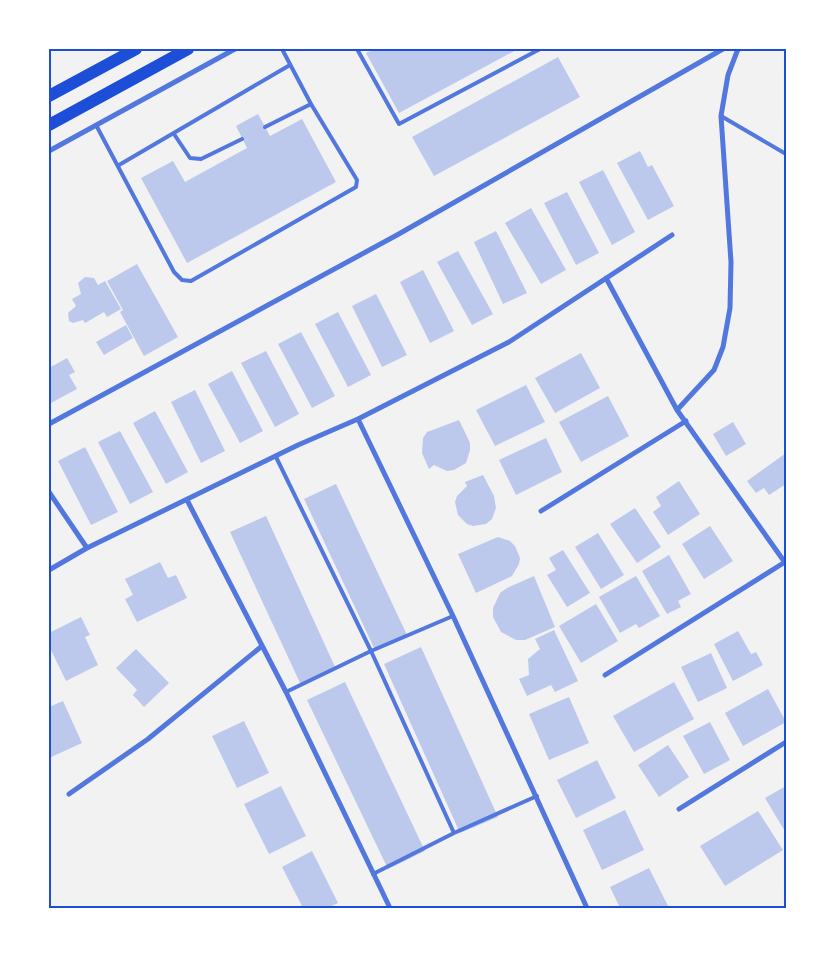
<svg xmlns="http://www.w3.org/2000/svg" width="835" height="957" viewBox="0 0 835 957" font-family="'Titillium Web',sans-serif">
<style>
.building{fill:#bdc9ec}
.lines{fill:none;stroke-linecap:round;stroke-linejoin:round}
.service{stroke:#5277de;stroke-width:4}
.minor{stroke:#5277de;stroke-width:5}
.trunk{stroke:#1d4ed8;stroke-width:12}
.neatline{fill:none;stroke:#1d4ed8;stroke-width:2}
</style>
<rect width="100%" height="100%" fill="#f2f2f2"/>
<path class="building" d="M 375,49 L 518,49 L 399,113 L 366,53 Z
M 558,57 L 580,97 L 434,176 L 412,137 Z
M 258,114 L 270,136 L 302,119 L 336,182 L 187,263 L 141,178 L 173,161 L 185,182 L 247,148 L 236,126 Z
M 640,151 L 648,167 L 652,165 L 674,206 L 648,220 L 617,163 Z
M 603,170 L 635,232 L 612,245 L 579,182 Z
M 567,192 L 599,253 L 576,265 L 544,203 Z
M 531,208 L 566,270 L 541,284 L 505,223 Z
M 496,231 L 527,293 L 503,304 L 474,242 Z
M 458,251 L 493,314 L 472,325 L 437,262 Z
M 137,264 L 178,337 L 144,356 L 120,312 L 123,310 L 107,281 Z
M 423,270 L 454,331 L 430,343 L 400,282 Z
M 85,277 L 94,278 L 98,285 L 105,281 L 121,309 L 107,317 L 104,312 L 85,323 L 83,320 L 73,323 L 69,321 L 68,313 L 76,306 L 72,299 L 81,294 L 78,283 Z
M 376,294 L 407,355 L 382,367 L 352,306 Z
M 338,312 L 371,375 L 348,387 L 315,324 Z
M 126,325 L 133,338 L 104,355 L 96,342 Z
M 301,332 L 335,396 L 312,408 L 278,344 Z
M 266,351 L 299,414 L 275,427 L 241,363 Z
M 581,353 L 600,388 L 555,413 L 535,378 Z
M 67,358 L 75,372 L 69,375 L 77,389 L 49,404 L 49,368 Z
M 232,371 L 263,431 L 240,443 L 208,384 Z
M 526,385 L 545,422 L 495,446 L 476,410 Z
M 195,390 L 225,451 L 201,463 L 171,402 Z
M 608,396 L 629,436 L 581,462 L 559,422 Z
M 155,411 L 188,472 L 166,484 L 133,423 Z
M 459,420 L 470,443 L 470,450 L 466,463 L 454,470 L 447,471 L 434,465 L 429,469 L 422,453 L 423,438 L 427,432 Z
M 733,422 L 746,444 L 726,456 L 713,434 Z
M 120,431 L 153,492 L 130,504 L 98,442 Z
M 546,438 L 562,472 L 516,495 L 499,460 Z
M 85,447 L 118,512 L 91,525 L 58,461 Z
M 786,453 L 786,484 L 769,495 L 764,488 L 756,493 L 747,481 Z
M 483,475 L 494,496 L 496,508 L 492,519 L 486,524 L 473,526 L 467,524 L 458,515 L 455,502 L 457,496 L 467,486 L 465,482 Z
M 679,481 L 700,514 L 668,535 L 653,512 L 661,506 L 656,497 Z
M 336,484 L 407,635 L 375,650 L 304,499 Z
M 635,508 L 661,547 L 637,563 L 610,524 Z
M 266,516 L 336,669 L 301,685 L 230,532 Z
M 710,526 L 733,561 L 704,579 L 682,544 Z
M 598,533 L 624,575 L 601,589 L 575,547 Z
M 498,537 L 510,541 L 515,546 L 520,558 L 519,564 L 512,576 L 476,593 L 458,554 Z
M 563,550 L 590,593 L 567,607 L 547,575 L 556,570 L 549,558 Z
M 669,555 L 691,594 L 678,601 L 681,607 L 667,614 L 642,571 Z
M 160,562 L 168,578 L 176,575 L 187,598 L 137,622 L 125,599 L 133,595 L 125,579 Z
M 534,576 L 555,627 L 525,640 L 516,640 L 501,632 L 493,617 L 493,608 L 500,593 L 507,588 Z
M 636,576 L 660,616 L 639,628 L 636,624 L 620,633 L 599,597 Z
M 596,604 L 618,641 L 581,663 L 559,626 Z
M 81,617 L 90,635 L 85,637 L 98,665 L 66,681 L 49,646 L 49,633 Z
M 554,630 L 578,681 L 555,692 L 551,685 L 527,696 L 519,679 L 529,675 L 528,659 L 540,649 L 535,639 Z
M 738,631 L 751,654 L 756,652 L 763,665 L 733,681 L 714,644 Z
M 421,647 L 498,817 L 460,833 L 384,664 Z
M 136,649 L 169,683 L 144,707 L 133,695 L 137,690 L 116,668 Z
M 711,653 L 727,688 L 698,702 L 681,667 Z
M 345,682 L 425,851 L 388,869 L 307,700 Z
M 674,682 L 694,719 L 634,752 L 613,716 Z
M 768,689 L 786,722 L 743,746 L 725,713 Z
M 569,697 L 589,743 L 549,760 L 529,714 Z
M 63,701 L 82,743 L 49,758 L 49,707 Z
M 244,721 L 269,773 L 237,788 L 212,736 Z
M 710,722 L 730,760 L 704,774 L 683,736 Z
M 668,745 L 689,777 L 659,797 L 638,765 Z
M 597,760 L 616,798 L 576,818 L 557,780 Z
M 281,786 L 306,836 L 269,854 L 244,804 Z
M 786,786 L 786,833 L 765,798 Z
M 625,810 L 644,850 L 602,870 L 583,830 Z
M 758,811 L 783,850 L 725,886 L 700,846 Z
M 312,851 L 338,903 L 327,908 L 303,908 L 282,867 Z
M 649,868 L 668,906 L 663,908 L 620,908 L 610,887 Z"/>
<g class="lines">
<path class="service" d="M 357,49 L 399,124 L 540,49
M 721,116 L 786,154
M 96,125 L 174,272 L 182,280 L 191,281 L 356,187 L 357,180 L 311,104 L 282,49
M 265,127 L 311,104
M 174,134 L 190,158 L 201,159 L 242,139
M 119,165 L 290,65
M 276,457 L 371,651 L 454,833
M 286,692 L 371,651 L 453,616
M 373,874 L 454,833 L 537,796"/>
<path class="minor" d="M 49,151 L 235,49
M 606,278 L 677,410 L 786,564
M 677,410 L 714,370 L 723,347 L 730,308 L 731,262 L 721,116 L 728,75 L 738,49
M 358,419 L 453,616 L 587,908
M 49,424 L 397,235 L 723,49
M 49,492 L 87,548
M 187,500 L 286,692 L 390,908
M 541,511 L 686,421
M 49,570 L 87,548 L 298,445 L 358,419 L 509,342 L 672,235
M 605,675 L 785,562
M 69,794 L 148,739 L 262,646
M 679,809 L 786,742"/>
<path class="trunk" d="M 49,96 L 136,49
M 49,125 L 188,49"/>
</g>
<rect width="835" height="957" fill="none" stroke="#ffffff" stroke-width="100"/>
<rect x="50" y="50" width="735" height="857" class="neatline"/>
</svg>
